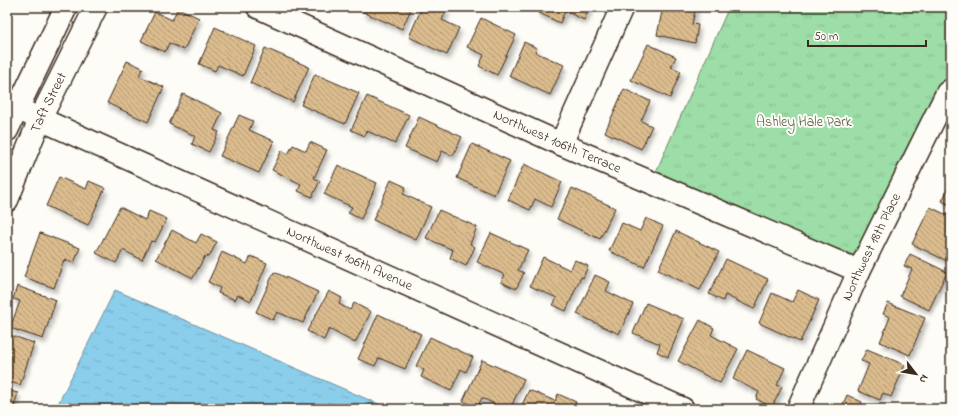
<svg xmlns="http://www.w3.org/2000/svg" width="958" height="416" viewBox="0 0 958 416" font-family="'Indie Flower',sans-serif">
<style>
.park{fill:url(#park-tufts);stroke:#6c8462}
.water{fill:url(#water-ripples);stroke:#6a8c99}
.building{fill:url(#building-back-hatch);stroke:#3b2a1e;filter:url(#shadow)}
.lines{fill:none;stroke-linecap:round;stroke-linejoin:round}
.minor-casing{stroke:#3b2a1e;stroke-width:25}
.minor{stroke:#fdfcf7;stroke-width:22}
.labels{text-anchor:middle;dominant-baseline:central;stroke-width:4;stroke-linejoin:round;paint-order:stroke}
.street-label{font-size:14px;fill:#3b2a1e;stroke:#fdfcf7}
.park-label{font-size:14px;fill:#545740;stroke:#fdfcf7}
</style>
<defs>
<pattern id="park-tufts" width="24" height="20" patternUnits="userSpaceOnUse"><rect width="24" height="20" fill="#9ddda7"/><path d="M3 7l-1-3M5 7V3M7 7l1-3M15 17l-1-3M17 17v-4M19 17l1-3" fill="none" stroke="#88be8f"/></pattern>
<pattern id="water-ripples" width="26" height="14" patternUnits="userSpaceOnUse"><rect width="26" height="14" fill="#8aceeb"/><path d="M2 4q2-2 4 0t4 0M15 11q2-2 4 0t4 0" fill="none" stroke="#78b1c9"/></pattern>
<pattern id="building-back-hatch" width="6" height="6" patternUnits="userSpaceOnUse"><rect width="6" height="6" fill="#dbbc8e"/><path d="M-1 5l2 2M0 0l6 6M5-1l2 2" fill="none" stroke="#b39973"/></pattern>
<filter id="shadow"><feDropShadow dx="2.5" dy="4.5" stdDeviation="2" flood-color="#0004"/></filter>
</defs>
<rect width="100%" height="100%" fill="#fdfcf7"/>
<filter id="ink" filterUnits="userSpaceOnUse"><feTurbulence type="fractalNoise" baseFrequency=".025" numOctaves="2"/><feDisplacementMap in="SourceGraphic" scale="8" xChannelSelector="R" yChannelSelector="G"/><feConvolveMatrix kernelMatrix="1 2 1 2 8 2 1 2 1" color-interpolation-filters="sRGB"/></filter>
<g filter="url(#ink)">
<path class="park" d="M 729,7 L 951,7 L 951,90 L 859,271 L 651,183 Z"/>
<path class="water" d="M 115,290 L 390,409 L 57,409 L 56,408 Z"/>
<path class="building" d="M 366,7 L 412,7 L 402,29 L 363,12 Z
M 422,7 L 440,7 L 447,10 L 442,20 L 459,28 L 447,55 L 409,37 Z
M 539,7 L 590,7 L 584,20 L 565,11 L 560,23 L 537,12 Z
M 663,7 L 696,7 L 692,24 L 698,25 L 695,43 L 657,35 Z
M 178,8 L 199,18 L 184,50 L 169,43 L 165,52 L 141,41 L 155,12 L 172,20 Z
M 481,18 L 516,35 L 497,75 L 479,66 L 484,55 L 467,47 Z
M 215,27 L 256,46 L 243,76 L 218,65 L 215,71 L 199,64 Z
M 524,42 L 537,48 L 535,52 L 564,65 L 550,95 L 509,76 Z
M 648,44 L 676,57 L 671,67 L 681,71 L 670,98 L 631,80 Z
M 265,48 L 309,67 L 293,102 L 250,83 Z
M 127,61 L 143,68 L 139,76 L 164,87 L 148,122 L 107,103 Z
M 315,74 L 359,93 L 345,124 L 301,105 Z
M 624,89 L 650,101 L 641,121 L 652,126 L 641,149 L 605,132 Z
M 183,94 L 222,113 L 214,130 L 219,132 L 209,152 L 192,144 L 195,136 L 169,124 Z
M 367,96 L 409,115 L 395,144 L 367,131 L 365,136 L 351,130 Z
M 239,115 L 253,121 L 249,130 L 274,141 L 259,173 L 220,156 Z
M 419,117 L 462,137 L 453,156 L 442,151 L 437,162 L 405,148 Z
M 310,142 L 327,150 L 314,178 L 320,181 L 312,197 L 298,191 L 301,184 L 272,170 L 282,150 L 288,154 L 293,145 L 306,151 Z
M 472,144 L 510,161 L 494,195 L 457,178 Z
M 524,164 L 562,182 L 551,207 L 535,199 L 530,210 L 508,200 Z
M 338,165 L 377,183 L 361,219 L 348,213 L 352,207 L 324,194 Z
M 59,177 L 86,189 L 89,181 L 105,188 L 88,225 L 46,206 Z
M 391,180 L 406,187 L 403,194 L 431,207 L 416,240 L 373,220 Z
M 951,183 L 951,206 L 942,201 Z
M 572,188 L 615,208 L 600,239 L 557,219 Z
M 120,207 L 145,220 L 149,211 L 167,219 L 155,242 L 151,241 L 142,260 L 123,250 L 116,263 L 96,253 Z
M 930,207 L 951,217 L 951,263 L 912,244 Z
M 439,210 L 477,227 L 470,244 L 475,247 L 466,266 L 450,258 L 453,250 L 426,238 Z
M 646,218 L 663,226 L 644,267 L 609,251 L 622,223 L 640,231 Z
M 172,230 L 196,243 L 201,234 L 217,242 L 209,257 L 205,256 L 193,278 L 156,259 Z
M 676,231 L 719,252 L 700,290 L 658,270 Z
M 40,233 L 80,248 L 74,263 L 64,260 L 54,288 L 24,277 Z
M 491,233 L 528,250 L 518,270 L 524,273 L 516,289 L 501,282 L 505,275 L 477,262 Z
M 222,252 L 247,264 L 251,256 L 267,263 L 251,301 L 238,295 L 235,300 L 218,293 L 220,288 L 208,282 Z
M 910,254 L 947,272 L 929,310 L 900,296 L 912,269 L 904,266 Z
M 543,257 L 570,270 L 575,260 L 588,266 L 583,278 L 581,277 L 566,311 L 553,305 L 557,298 L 530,286 Z
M 726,259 L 768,279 L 754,309 L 725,295 L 723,301 L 709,294 Z
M 274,272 L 318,292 L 303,323 L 277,312 L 273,320 L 256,312 Z
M 595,275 L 610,282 L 606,291 L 633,304 L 619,334 L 577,314 Z
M 17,286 L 56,300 L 43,339 L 10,328 L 20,301 L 13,299 Z
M 798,290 L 819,300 L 800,342 L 759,323 L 772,293 L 792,302 Z
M 329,291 L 342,298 L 339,304 L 350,310 L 354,303 L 371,312 L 355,343 L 329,329 L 324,340 L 307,331 Z
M 646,303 L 684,319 L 668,357 L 657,352 L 660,344 L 633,333 Z
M 888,303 L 925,318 L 910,355 L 880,342 L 890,317 L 883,314 Z
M 378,314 L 421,334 L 405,369 L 379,358 L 375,366 L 358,359 Z
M 700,320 L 714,328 L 711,335 L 738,349 L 720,383 L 678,361 Z
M 7,334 L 34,343 L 20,385 L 7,381 Z
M 430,337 L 473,357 L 466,372 L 461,369 L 451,391 L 421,377 L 424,370 L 416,366 Z
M 867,349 L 905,365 L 891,397 L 883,393 L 880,400 L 858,391 L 869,364 L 861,361 Z
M 747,350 L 785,368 L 777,385 L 782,387 L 772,407 L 756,399 L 759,392 L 733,379 Z
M 482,360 L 524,379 L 510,409 L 505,409 L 482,398 L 477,408 L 463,401 Z
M 7,390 L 18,393 L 13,409 L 7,409 Z
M 529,390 L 555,401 L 558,394 L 576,402 L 573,409 L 520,409 Z
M 847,395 L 862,402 L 860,408 L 863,409 L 841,409 Z"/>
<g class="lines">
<g class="minor-casing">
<g id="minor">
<path id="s1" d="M 258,7 L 561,144 L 859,271"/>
<path id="s2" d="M 16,108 L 683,409"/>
<path d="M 7,130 L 66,7"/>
<path d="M 561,144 L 622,7"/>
<path id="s3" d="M 7,200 L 40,119 L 96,7"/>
<path id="s4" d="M 798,409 L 859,271 L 947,93 L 951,90"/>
</g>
</g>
<use href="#minor" class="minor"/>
</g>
</g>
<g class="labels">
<g class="street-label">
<text stroke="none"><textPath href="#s3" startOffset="106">Taft Street</textPath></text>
<text stroke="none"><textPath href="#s1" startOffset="328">Northwest 106th Terrace</textPath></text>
<text stroke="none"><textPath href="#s4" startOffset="178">Northwest 18th Place</textPath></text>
<text stroke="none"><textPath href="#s2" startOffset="366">Northwest 106th Avenue</textPath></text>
</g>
<g class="park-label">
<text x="804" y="122">Ashley Hale Park</text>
</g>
</g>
<rect width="958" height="416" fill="none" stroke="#fdfcf7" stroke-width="24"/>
<rect x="12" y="12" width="934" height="392" fill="none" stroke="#3b2a1e" stroke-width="1.5" filter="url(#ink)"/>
<g transform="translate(916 374) rotate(121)" stroke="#fdfcf7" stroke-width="3" paint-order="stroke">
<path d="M0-3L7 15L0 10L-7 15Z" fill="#3b2a1e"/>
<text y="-6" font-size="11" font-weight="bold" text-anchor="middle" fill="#3b2a1e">N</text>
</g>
<path d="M808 40v6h118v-6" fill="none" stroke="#3b2a1e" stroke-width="2"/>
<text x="814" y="40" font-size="12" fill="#3b2a1e" stroke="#fdfcf7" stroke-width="3" paint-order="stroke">50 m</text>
</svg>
